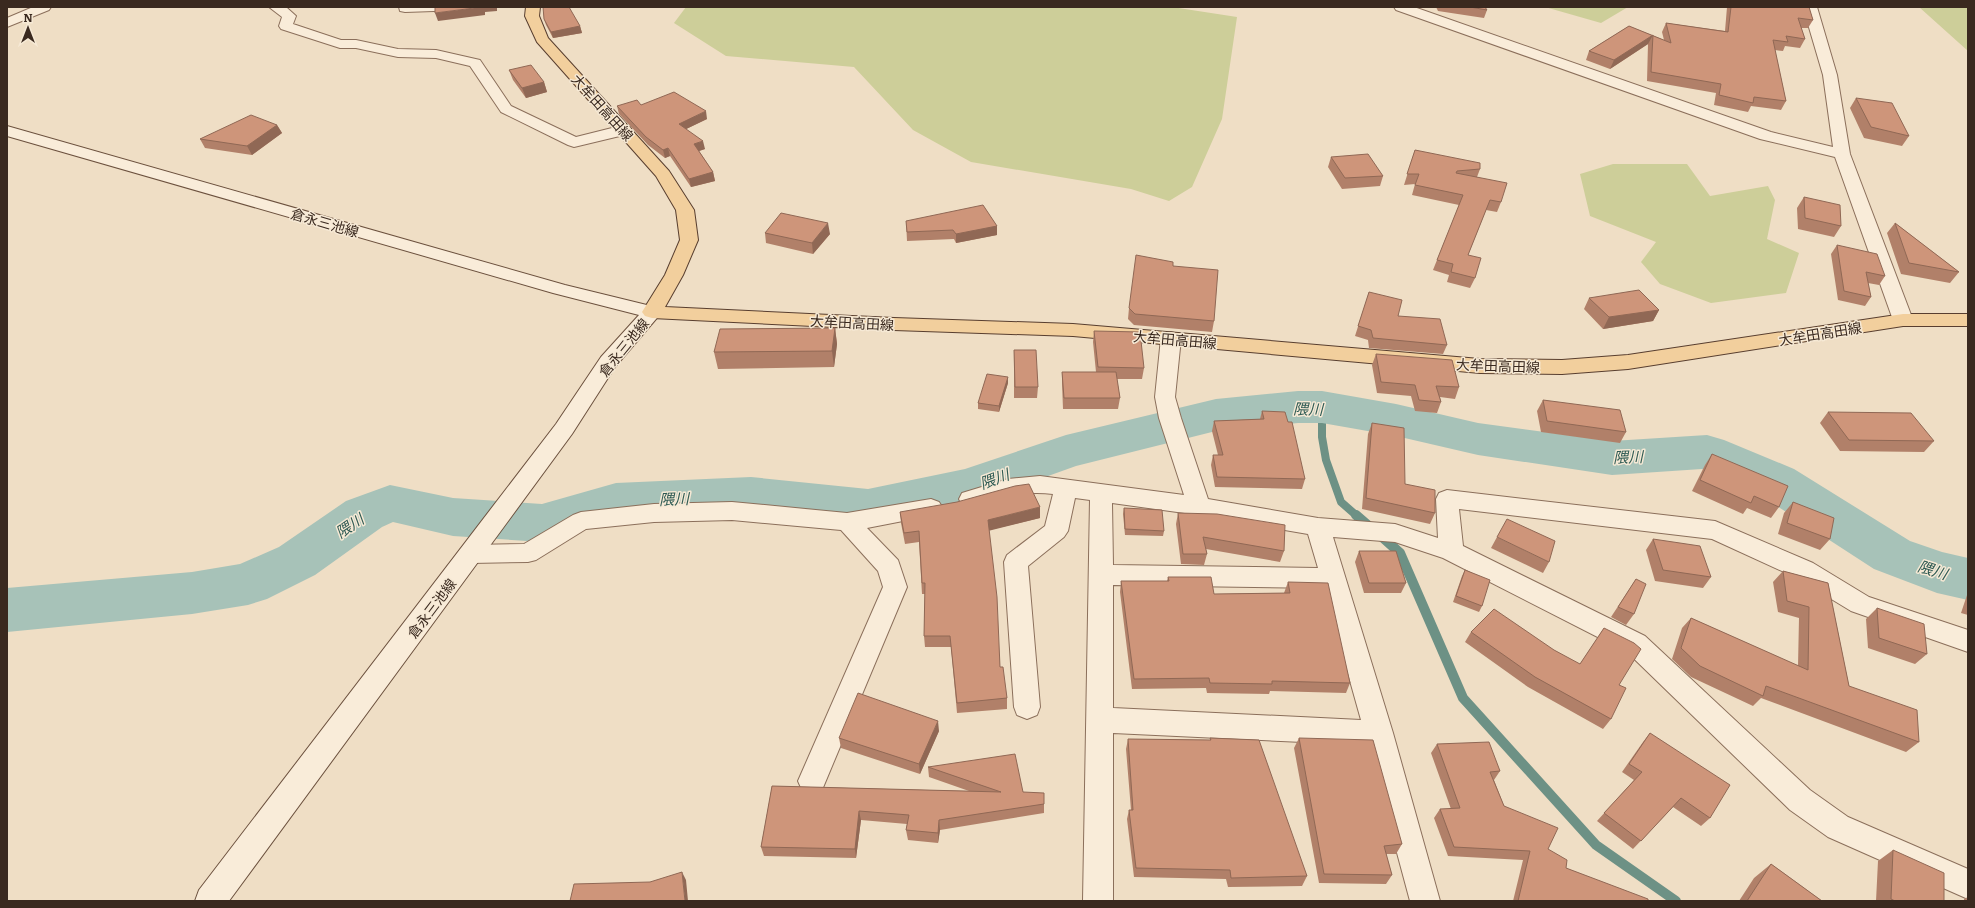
<svg xmlns="http://www.w3.org/2000/svg" width="1975" height="908" viewBox="0 0 1975 908" font-family="Literata,'Noto Sans JP',serif">
<style>
.green{fill:#cdce99}
.lines{fill:none;stroke-linecap:round;stroke-linejoin:round}
.stream-far1{stroke:#6d9185;stroke-width:8}
.stream{stroke:#6d9185;stroke-width:10}
.river{fill:#a7c2b8;fill-rule:evenodd}
.street-casing{stroke:#8b6f5b;stroke-width:2}
.secondary-casing{stroke:#6c513e;stroke-width:2}
.primary-casing{stroke:#583e2f;stroke-width:2}
.street{fill:#f9ecd9;fill-rule:evenodd}
.secondary{fill:#f9ecd9;fill-rule:evenodd}
.primary{fill:#f2cf9d;fill-rule:evenodd}
.wall{fill:#b18069}
.shaded-wall{fill:#906855}
.building{fill:#ce957a;stroke:#906855}
.labels{text-anchor:middle;dominant-baseline:central;stroke-width:3;stroke-linejoin:round;paint-order:stroke}
.street-label{font-size:14px;fill:#3a291f;stroke:#f6e9d5}
.water-label{font-size:15px;font-style:italic;fill:#2e5a53;stroke:#f6e9d5}
</style>
<rect width="100%" height="100%" fill="#efdec5"/>
<path class="green" d="M 686,7 L 1172,7 L 1237,17 L 1222,119 L 1192,187 L 1169,201 L 1131,189 L 971,162 L 913,130 L 854,67 L 726,56 L 674,23 Z
M 1545,7 L 1628,7 L 1601,23 Z
M 1919,7 L 1968,7 L 1968,51 Z
M 1613,164 L 1687,164 L 1710,196 L 1768,186 L 1775,200 L 1767,239 L 1799,253 L 1786,293 L 1711,303 L 1660,284 L 1641,262 L 1656,242 L 1590,216 L 1580,174 Z"/>
<g class="lines">
<path class="stream-far1" d="M 1322,407 L 1322,437 L 1326,460 L 1341,502 L 1357,516"/>
<path class="stream" d="M 1356,515 L 1371,528
M 1380,535 L 1400,553 L 1463,698 L 1596,845 L 1676,901"/>
<path class="river" d="M 1298,391 L 1322,391 L 1396,404 L 1478,423 L 1612,441 L 1707,435 L 1724,440 L 1794,469 L 1910,541 L 1942,552 L 1968,558 L 1968,600 L 1937,593 L 1874,569 L 1760,495 L 1702,469 L 1612,475 L 1478,455 L 1396,436 L 1322,423 L 1298,423 L 1216,431 L 1076,466 L 970,504 L 868,527 L 751,513 L 616,519 L 542,542 L 453,536 L 393,522 L 382,527 L 315,575 L 267,599 L 248,605 L 192,614 L 7,632 L 7,588 L 192,572 L 240,564 L 279,547 L 346,501 L 390,485 L 453,498 L 542,504 L 616,483 L 751,477 L 868,489 L 965,469 L 1066,435 L 1216,399 Z"/>
<g class="street-casing">
<path id="street" d="M 33,7 L 51,7 L 49,10 L 7,27 L 7,18 Z
M 269,7 L 286,7 L 296,16 L 293,24 L 341,40 L 356,40 L 398,49 L 436,50 L 480,60 L 511,106 L 576,137 L 624,125 L 630,127 L 632,130 L 630,133 L 624,135 L 574,147 L 568,145 L 501,112 L 470,66 L 436,58 L 398,57 L 356,48 L 340,48 L 281,29 L 279,26 L 282,17 Z
M 399,7 L 441,7 L 439,10 L 434,11 L 405,12 L 400,11 Z
M 1394,7 L 1414,7 L 1771,132 L 1833,147 L 1823,75 L 1803,7 L 1817,7 L 1837,75 L 1850,154 L 1913,320 L 1910,324 L 1903,326 L 1896,324 L 1893,320 L 1835,157 L 1760,139 L 1396,10 Z
M 1171,332 L 1178,334 L 1181,338 L 1175,397 L 1181,418 L 1208,499 L 1318,518 L 1395,524 L 1438,538 L 1436,499 L 1439,493 L 1447,490 L 1715,521 L 1813,563 L 1869,597 L 1968,630 L 1968,652 L 1851,611 L 1795,577 L 1712,539 L 1459,509 L 1463,546 L 1645,636 L 1810,790 L 1848,817 L 1968,869 L 1968,899 L 1828,837 L 1790,810 L 1627,652 L 1443,558 L 1395,542 L 1333,537 L 1393,733 L 1440,901 L 1410,901 L 1368,745 L 1113,733 L 1113,901 L 1083,901 L 1090,500 L 1075,498 L 1068,531 L 1064,537 L 1028,566 L 1040,707 L 1037,715 L 1027,719 L 1017,715 L 1014,707 L 1004,562 L 1007,555 L 1045,526 L 1053,494 C 1039,492 1024,493 1010,495 C 994,498 978,510 962,505 L 959,499 L 962,493 L 1008,479 L 1040,476 L 1184,495 L 1159,418 L 1155,397 L 1161,338 L 1164,334 ZM 1112,503 L 1199,515 L 1308,534 L 1318,568 L 1113,565 ZM 1113,585 L 1324,588 L 1361,720 L 1113,708 Z
M 931,499 L 939,502 L 943,508 L 939,514 L 867,528 L 898,560 L 907,587 L 822,790 L 812,794 L 802,790 L 798,781 L 883,587 L 878,571 L 841,530 L 732,520 L 654,522 L 586,529 L 536,560 L 528,562 L 471,563 L 463,561 L 459,554 L 463,547 L 471,545 L 524,544 L 573,515 L 581,512 L 654,504 L 732,502 L 847,513 Z"/>
</g>
<g class="secondary-casing">
<path id="secondary" d="M 7,126 L 565,285 L 659,308 L 662,312 L 615,367 L 572,434 L 229,901 L 195,901 L 199,890 L 556,424 L 601,357 L 639,315 L 553,293 L 7,136 Z"/>
</g>
<g class="primary-casing">
<path id="primary" d="M 526,7 L 540,7 L 539,16 L 548,38 L 669,171 L 694,210 L 698,240 L 683,275 L 665,307 L 894,318 L 1073,324 L 1480,359 L 1562,360 L 1628,355 L 1903,314 L 1968,314 L 1968,326 L 1903,326 L 1628,369 L 1562,374 L 1480,373 L 1073,336 L 894,330 L 652,318 L 645,316 L 642,312 L 665,275 L 680,240 L 676,210 L 656,176 L 537,42 L 525,16 Z"/>
</g>
<use href="#street" class="street"/>
<use href="#secondary" class="secondary"/>
<use href="#primary" class="primary"/>
</g>
<path class="wall" d="M 1436,7 L 1485,7 L 1487,10 L 1484,18 L 1438,11 Z
M 1727,7 L 1809,7 L 1813,20 L 1808,28 L 1801,28 L 1805,39 L 1800,48 L 1785,46 L 1783,51 L 1775,50 L 1786,101 L 1781,110 L 1751,106 L 1748,112 L 1714,105 L 1716,93 L 1647,81 L 1648,44 L 1610,69 L 1586,60 L 1589,51 L 1629,26 L 1664,40 L 1662,32 L 1666,23 L 1725,31 Z
M 544,19 L 580,26 L 582,33 L 553,38 L 546,25 Z
M 509,70 L 544,82 L 547,92 L 526,98 L 513,80 Z
M 1856,98 L 1909,136 L 1902,146 L 1864,138 L 1850,108 Z
M 641,105 L 707,119 L 686,129 L 705,149 L 699,151 L 713,172 L 715,181 L 691,187 L 670,156 L 665,158 L 648,145 L 619,114 L 617,106 Z
M 277,125 L 282,133 L 252,155 L 205,148 L 200,139 Z
M 1415,150 L 1480,169 L 1477,177 L 1501,202 L 1497,212 L 1486,210 L 1468,255 L 1475,278 L 1470,288 L 1447,282 L 1449,275 L 1433,270 L 1459,205 L 1412,195 L 1415,184 L 1404,185 Z
M 1331,157 L 1383,176 L 1380,186 L 1342,189 L 1328,167 Z
M 1804,197 L 1841,226 L 1834,237 L 1798,229 L 1797,208 Z
M 906,221 L 997,226 L 997,235 L 956,243 L 954,239 L 907,241 Z
M 1895,223 L 1959,272 L 1950,283 L 1901,274 L 1887,233 Z
M 765,233 L 830,234 L 813,254 L 766,243 Z
M 1837,245 L 1885,276 L 1879,285 L 1868,283 L 1871,297 L 1865,306 L 1838,300 L 1831,254 Z
M 1173,266 L 1214,321 L 1212,332 L 1134,325 L 1128,319 L 1129,308 Z
M 1369,292 L 1398,316 L 1447,345 L 1443,354 L 1369,348 L 1368,340 L 1355,336 Z
M 1589,298 L 1659,310 L 1653,321 L 1603,329 L 1584,309 Z
M 835,328 L 837,344 L 834,367 L 718,369 L 714,352 Z
M 1094,331 L 1144,368 L 1142,379 L 1117,379 L 1120,398 L 1118,409 L 1063,409 L 1062,383 L 1062,372 L 1096,372 L 1093,342 Z
M 1014,350 L 1038,387 L 1037,398 L 1014,398 Z
M 1376,354 L 1459,387 L 1455,399 L 1440,397 L 1441,402 L 1437,413 L 1415,411 L 1411,396 L 1377,393 L 1372,365 Z
M 1008,377 L 1008,383 L 999,412 L 978,409 L 978,403 Z
M 1543,400 L 1626,432 L 1620,443 L 1541,432 L 1537,411 Z
M 1262,411 L 1305,479 L 1302,489 L 1215,487 L 1211,465 L 1213,455 L 1218,455 L 1212,431 L 1214,421 L 1260,419 Z
M 1828,412 L 1934,441 L 1924,452 L 1840,451 L 1820,423 Z
M 1372,423 L 1405,484 L 1435,513 L 1430,524 L 1362,509 L 1368,434 Z
M 1712,454 L 1779,507 L 1771,518 L 1747,508 L 1743,514 L 1692,491 L 1705,465 Z
M 1793,502 L 1830,539 L 1820,550 L 1778,534 L 1784,513 Z
M 1124,508 L 1164,531 L 1163,536 L 1125,535 L 1123,514 Z
M 900,512 L 1040,518 L 989,530 L 1000,667 L 1007,698 L 1007,709 L 957,713 L 951,647 L 925,647 L 924,636 L 925,594 L 922,594 L 919,542 L 905,544 L 901,523 Z
M 1178,513 L 1284,551 L 1280,562 L 1206,549 L 1207,554 L 1204,565 L 1181,564 L 1176,524 Z
M 1497,537 L 1549,562 L 1543,573 L 1491,548 Z
M 1653,539 L 1711,577 L 1703,588 L 1655,581 L 1646,550 Z
M 1359,551 L 1406,583 L 1401,593 L 1364,593 L 1355,562 Z
M 1465,570 L 1482,606 L 1479,612 L 1453,602 L 1462,576 Z
M 1783,571 L 1828,583 L 1849,686 L 1919,742 L 1906,752 L 1761,698 L 1753,706 L 1691,677 L 1672,659 L 1682,628 L 1691,618 L 1798,666 L 1799,618 L 1778,612 L 1773,582 Z
M 1168,577 L 1214,594 L 1284,593 L 1288,582 L 1350,683 L 1346,693 L 1270,691 L 1269,694 L 1207,693 L 1206,688 L 1132,689 L 1120,592 L 1121,581 L 1167,581 Z
M 1636,579 L 1634,614 L 1626,625 L 1611,617 Z
M 1968,592 L 1968,615 L 1961,613 Z
M 1877,608 L 1927,654 L 1915,664 L 1868,648 L 1866,619 Z
M 1604,628 L 1619,685 L 1611,719 L 1603,729 L 1528,687 L 1465,642 L 1471,632 L 1580,664 Z
M 939,731 L 920,774 L 841,748 L 839,738 Z
M 1650,733 L 1710,818 L 1701,826 L 1673,807 L 1633,849 L 1597,821 L 1634,780 L 1622,772 L 1643,742 Z
M 1210,738 L 1307,876 L 1302,886 L 1228,887 L 1226,879 L 1134,877 L 1127,819 L 1129,810 L 1131,810 L 1126,749 L 1128,739 L 1210,740 Z
M 1299,738 L 1402,844 L 1396,854 L 1386,854 L 1392,875 L 1386,884 L 1319,883 L 1294,748 Z
M 1437,744 L 1500,771 L 1494,780 L 1504,806 L 1548,849 L 1566,868 L 1648,901 L 1513,901 L 1523,860 L 1448,856 L 1434,818 L 1440,809 L 1451,809 L 1431,753 Z
M 928,767 L 1023,792 L 1044,804 L 1044,813 L 940,830 L 938,843 L 908,840 L 906,830 L 907,824 L 861,820 L 856,858 L 764,856 L 761,847 L 772,786 L 969,791 L 929,777 Z
M 1893,850 L 1944,901 L 1876,901 L 1878,861 Z
M 1771,864 L 1822,901 L 1739,901 L 1754,878 Z
M 1968,897 L 1968,901 L 1964,901 L 1964,899 Z"/>
<path class="shaded-wall" d="M 482,7 L 497,7 L 497,11 L 485,12 L 485,15 L 438,21 L 435,13 Z
M 580,26 L 582,33 L 553,38 L 551,32 Z
M 1653,35 L 1648,44 L 1610,69 L 1614,60 Z
M 544,82 L 547,92 L 526,98 L 522,88 Z
M 706,111 L 707,119 L 680,132 L 679,124 Z
M 277,125 L 282,133 L 252,155 L 247,146 Z
M 703,141 L 705,149 L 696,152 L 694,144 Z
M 668,148 L 670,156 L 665,158 L 663,150 Z
M 713,172 L 715,181 L 691,187 L 689,179 Z
M 828,223 L 830,234 L 813,254 L 812,243 Z
M 997,226 L 997,235 L 956,243 L 956,234 Z
M 1659,310 L 1653,321 L 1603,329 L 1609,317 Z
M 835,328 L 837,344 L 834,367 L 832,351 Z
M 1008,377 L 1008,383 L 999,412 L 999,406 Z
M 1040,507 L 1040,518 L 988,531 L 988,520 Z
M 938,721 L 939,731 L 920,774 L 919,764 Z
M 859,811 L 861,820 L 856,858 L 855,849 Z
M 939,820 L 940,830 L 938,843 L 938,833 Z
M 682,872 L 686,880 L 688,901 L 685,901 Z"/>
<path class="building" d="M 435,7 L 482,7 L 435,13 Z
M 543,7 L 569,7 L 580,26 L 551,32 L 544,19 Z
M 1470,7 L 1485,7 L 1487,10 Z
M 1731,7 L 1809,7 L 1813,20 L 1798,18 L 1805,39 L 1786,36 L 1788,42 L 1773,40 L 1786,101 L 1754,97 L 1753,103 L 1719,95 L 1721,84 L 1651,72 L 1653,35 L 1614,60 L 1589,51 L 1629,26 L 1671,43 L 1666,23 L 1728,32 Z
M 531,65 L 544,82 L 522,88 L 509,70 Z
M 674,92 L 706,111 L 679,124 L 703,141 L 694,144 L 713,172 L 689,179 L 668,148 L 663,150 L 646,137 L 617,106 L 637,100 L 641,105 Z
M 1856,98 L 1892,103 L 1909,136 L 1871,127 Z
M 251,115 L 277,125 L 247,146 L 200,139 Z
M 1415,150 L 1480,163 L 1480,169 L 1457,171 L 1456,173 L 1507,183 L 1501,202 L 1490,200 L 1468,255 L 1481,258 L 1475,278 L 1451,272 L 1453,264 L 1437,260 L 1463,195 L 1415,185 L 1419,174 L 1407,174 Z
M 1368,154 L 1383,176 L 1345,178 L 1331,157 Z
M 1804,197 L 1840,205 L 1841,226 L 1805,218 Z
M 983,205 L 997,226 L 956,234 L 953,230 L 907,232 L 906,221 Z
M 781,213 L 828,223 L 812,243 L 765,233 Z
M 1895,223 L 1959,272 L 1909,263 Z
M 1837,245 L 1877,254 L 1885,276 L 1866,272 L 1871,297 L 1844,291 Z
M 1136,255 L 1173,262 L 1173,266 L 1218,270 L 1214,321 L 1135,314 L 1129,308 Z
M 1639,290 L 1659,310 L 1609,317 L 1589,298 Z
M 1369,292 L 1402,300 L 1398,316 L 1440,319 L 1447,345 L 1373,338 L 1371,330 L 1358,326 Z
M 835,328 L 832,351 L 714,352 L 720,329 Z
M 1094,331 L 1140,332 L 1144,368 L 1098,367 Z
M 1014,350 L 1036,350 L 1038,387 L 1015,387 Z
M 1376,354 L 1452,360 L 1459,387 L 1436,386 L 1441,402 L 1419,400 L 1415,385 L 1381,382 Z
M 1062,372 L 1116,372 L 1120,398 L 1064,398 Z
M 987,374 L 1008,377 L 999,406 L 978,403 Z
M 1543,400 L 1620,410 L 1626,432 L 1547,421 Z
M 1262,411 L 1285,412 L 1288,422 L 1292,422 L 1305,479 L 1217,477 L 1213,455 L 1223,455 L 1214,421 L 1264,419 Z
M 1828,412 L 1911,413 L 1934,441 L 1849,440 Z
M 1372,423 L 1404,428 L 1405,484 L 1435,490 L 1435,513 L 1366,498 Z
M 1712,454 L 1788,486 L 1779,507 L 1754,496 L 1751,503 L 1700,480 Z
M 1029,484 L 1040,507 L 988,520 L 997,597 L 1000,667 L 1003,667 L 1007,698 L 957,703 L 950,636 L 924,636 L 925,583 L 922,583 L 919,531 L 904,533 L 900,512 L 957,502 L 1015,486 Z
M 1793,502 L 1834,518 L 1830,539 L 1787,523 Z
M 1124,508 L 1162,510 L 1164,531 L 1125,529 Z
M 1178,513 L 1217,514 L 1285,525 L 1284,551 L 1203,537 L 1207,554 L 1183,554 Z
M 1507,519 L 1555,541 L 1549,562 L 1497,537 Z
M 1653,539 L 1700,546 L 1711,577 L 1663,570 Z
M 1359,551 L 1396,551 L 1406,583 L 1369,583 Z
M 1465,570 L 1490,580 L 1482,606 L 1456,596 Z
M 1783,571 L 1828,583 L 1849,686 L 1917,710 L 1919,742 L 1766,686 L 1763,696 L 1700,666 L 1681,648 L 1691,618 L 1808,670 L 1809,607 L 1787,601 Z
M 1168,577 L 1211,577 L 1214,594 L 1290,593 L 1288,582 L 1328,583 L 1350,683 L 1272,681 L 1272,684 L 1210,683 L 1209,678 L 1134,679 L 1121,581 L 1169,581 Z
M 1636,579 L 1646,584 L 1634,614 L 1618,607 Z
M 1877,608 L 1924,624 L 1927,654 L 1879,638 Z
M 1494,609 L 1554,650 L 1580,664 L 1604,628 L 1634,643 L 1641,649 L 1619,685 L 1626,688 L 1611,719 L 1535,677 L 1471,632 Z
M 858,693 L 938,721 L 919,764 L 839,738 Z
M 1650,733 L 1730,785 L 1710,818 L 1681,798 L 1641,841 L 1604,813 L 1642,772 L 1629,764 Z
M 1210,738 L 1259,740 L 1307,876 L 1231,878 L 1230,870 L 1136,868 L 1129,810 L 1133,810 L 1128,739 L 1211,740 Z
M 1299,738 L 1373,740 L 1402,844 L 1384,846 L 1392,875 L 1324,874 Z
M 1489,742 L 1500,771 L 1490,772 L 1504,806 L 1558,828 L 1548,849 L 1567,860 L 1566,868 L 1648,899 L 1648,901 L 1518,901 L 1530,851 L 1454,847 L 1440,809 L 1460,808 L 1437,744 Z
M 1015,754 L 1023,792 L 1044,793 L 1044,804 L 939,820 L 938,833 L 906,830 L 909,815 L 859,811 L 855,849 L 761,847 L 772,786 L 1001,792 L 928,767 Z
M 1893,850 L 1944,873 L 1944,901 L 1895,901 L 1891,899 Z
M 1771,864 L 1822,901 L 1747,901 Z
M 682,872 L 685,901 L 570,901 L 574,884 L 650,882 Z"/>
<g class="labels">
<g class="street-label">
<text transform="translate(603 107) rotate(48)">大牟田高田線</text>
<text transform="translate(325 222) rotate(16)">倉永三池線</text>
<text transform="translate(852 322) rotate(3)">大牟田高田線</text>
<text transform="translate(1820 333) rotate(-9)">大牟田高田線</text>
<text transform="translate(1175 339) rotate(5)">大牟田高田線</text>
<text transform="translate(623 347) rotate(-51)">倉永三池線</text>
<text transform="translate(1498 365) rotate(2)">大牟田高田線</text>
<text transform="translate(431 608) rotate(-53)">倉永三池線</text>
</g>
<g class="water-label">
<text transform="translate(1308 408) rotate(1)">隈川</text>
<text transform="translate(1628 456) rotate(-2)">隈川</text>
<text transform="translate(994 478) rotate(-20)">隈川</text>
<text transform="translate(674 498) rotate(-2)">隈川</text>
<text transform="translate(349 525) rotate(-34)">隈川</text>
<text transform="translate(1933 569) rotate(17)">隈川</text>
</g>
</g>
<rect width="1975" height="908" fill="none" stroke="#3a291f" stroke-width="16"/>
<g transform="translate(28 28)" stroke="#f6e9d5" stroke-width="3" paint-order="stroke">
<path d="M0-3L7 15L0 10L-7 15Z" fill="#3a291f"/>
<text y="-6" font-size="11" font-weight="bold" text-anchor="middle" fill="#3a291f">N</text>
</g>
</svg>
